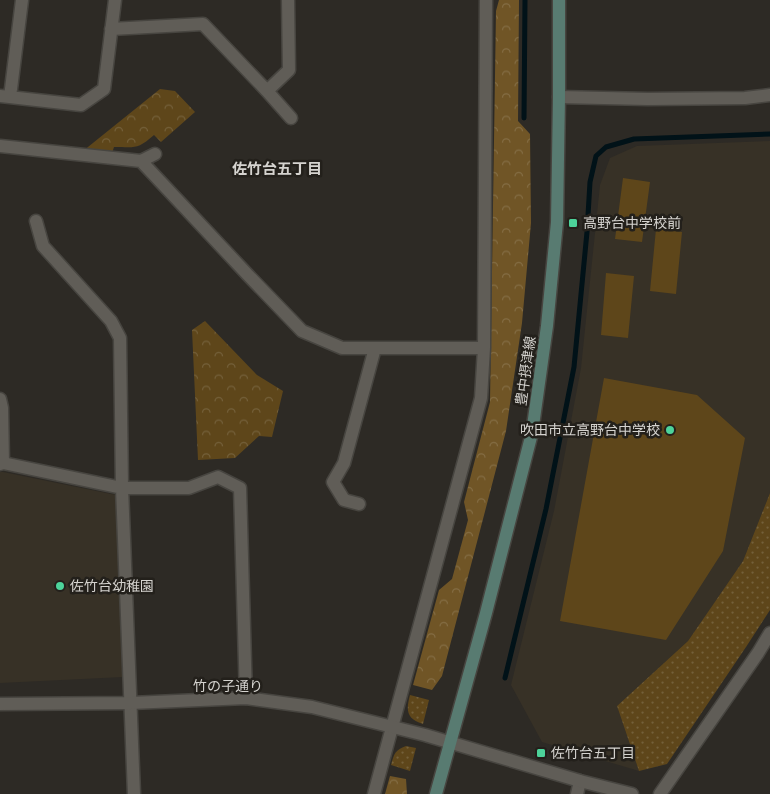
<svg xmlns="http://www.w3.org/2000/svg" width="770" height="794" viewBox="0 0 770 794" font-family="'Fira Sans','Noto Sans JP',sans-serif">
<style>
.built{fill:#373126}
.grass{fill:url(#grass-dots)}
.forest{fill:url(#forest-crowns)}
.park{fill:url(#park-crowns)}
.garden{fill:#5e461a}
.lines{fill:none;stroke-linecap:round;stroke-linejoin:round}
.stream{stroke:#011218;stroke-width:5}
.minor-casing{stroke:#474540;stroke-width:15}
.tertiary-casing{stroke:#474540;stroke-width:15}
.secondary-casing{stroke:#474540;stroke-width:15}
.minor{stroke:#605d57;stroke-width:12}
.tertiary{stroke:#605d57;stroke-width:12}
.secondary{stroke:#587b71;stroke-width:12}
.poi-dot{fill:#4dd39a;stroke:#23201b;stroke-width:2}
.labels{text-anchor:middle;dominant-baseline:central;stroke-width:5;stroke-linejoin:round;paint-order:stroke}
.poi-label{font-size:14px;fill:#d5d3cf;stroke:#23201b;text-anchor:start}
.street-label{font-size:14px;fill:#d5d3cf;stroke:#23201b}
.neighbourhood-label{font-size:15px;font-weight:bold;fill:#d5d3cf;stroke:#23201b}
</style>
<defs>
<pattern id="grass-dots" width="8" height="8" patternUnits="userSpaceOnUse" patternTransform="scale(1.25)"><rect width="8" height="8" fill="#5e461a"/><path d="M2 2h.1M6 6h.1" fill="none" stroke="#74603a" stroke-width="1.8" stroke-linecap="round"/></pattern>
<pattern id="forest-crowns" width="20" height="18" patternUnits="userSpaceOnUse" patternTransform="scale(1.25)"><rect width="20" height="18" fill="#705526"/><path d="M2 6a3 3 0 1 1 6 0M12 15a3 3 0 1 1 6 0" fill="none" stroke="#846d44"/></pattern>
<pattern id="park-crowns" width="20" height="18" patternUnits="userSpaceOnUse" patternTransform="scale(1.25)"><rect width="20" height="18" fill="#5e461a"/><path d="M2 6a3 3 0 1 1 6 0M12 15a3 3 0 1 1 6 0" fill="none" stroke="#74603a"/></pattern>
</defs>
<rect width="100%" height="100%" fill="#2d2a25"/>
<path class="built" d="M 770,141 L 770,493 L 743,561 L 688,641 L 617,706 L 639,771 L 542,742 L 511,685 L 554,511 L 581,368 L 600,185 L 610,158 L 637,146 Z
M 0,472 L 3,472 L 116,495 L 123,677 L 0,683 Z"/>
<path class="grass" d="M 770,493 L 770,610 L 746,647 L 667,764 L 639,771 L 617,706 L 688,641 L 743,561 Z
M 410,695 L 429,700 L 423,724 C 406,719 406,710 410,695 Z
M 406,746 L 416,748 L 410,771 L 391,765 C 394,754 395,750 406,746 Z"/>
<path class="forest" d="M 499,0 L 519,0 L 518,121 L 530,134 L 531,223 L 522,323 L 506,431 L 442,676 L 432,690 L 413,685 L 439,590 L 452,579 L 468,520 L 464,502 L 490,402 L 496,11 Z
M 390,776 L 406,779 L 407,794 L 385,794 Z"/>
<path class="park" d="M 160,89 L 175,91 L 195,112 L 161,142 L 154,135 C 137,150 135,147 114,147 L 112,153 L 83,151 Z
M 205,321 L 257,375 L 283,391 L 272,437 L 259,436 L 235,458 L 198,460 L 192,330 Z"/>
<path class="garden" d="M 623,178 L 650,182 L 642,242 L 615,239 Z
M 656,229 L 682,232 L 676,294 L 650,291 Z
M 606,273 L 634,276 L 628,338 L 601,335 Z
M 604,378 L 697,395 L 745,438 L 723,551 L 666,640 L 560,621 Z"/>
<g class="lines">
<path class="stream" d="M 524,118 L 525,0
M 505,678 L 546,509 L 574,367 L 587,232 L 590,182 L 596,156 L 606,147 L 634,139 L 770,134"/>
<g class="minor-casing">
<path id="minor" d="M 111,29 L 203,24 L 267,91 L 291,118
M 267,91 L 289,70 L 288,0
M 0,96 L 81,105 L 104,89 L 115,0
M 10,97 L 22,0
M 0,146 L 141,161 L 247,274 L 302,331 L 342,348 L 484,348
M 141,161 L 155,154
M 36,221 L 43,246 L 111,321 L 120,338 L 122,488 L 134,794
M 0,399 L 2,408 L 3,463
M 0,464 L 3,463 L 122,488 L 189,488 L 218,477 L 240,488 L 246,698
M 359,504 L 344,500 L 333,482 L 344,463 L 375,348
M 374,794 L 481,398 L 484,348 L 486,0
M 577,794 L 580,781
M 660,794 L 758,653 L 770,633"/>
</g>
<g class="tertiary-casing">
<path id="tertiary" d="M 559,97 L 648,99 L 745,98 L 770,95
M 0,704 L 131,703 L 246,698 L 312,707 L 425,735 L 580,781 L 632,794"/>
</g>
<g class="secondary-casing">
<path id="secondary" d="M 436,794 L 486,613 L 532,433 L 547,326 L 557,222 L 559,97 L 559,0"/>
</g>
<use href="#minor" class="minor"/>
<use href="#tertiary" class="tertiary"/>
<use href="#secondary" class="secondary"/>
</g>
<g class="poi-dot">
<rect x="568" y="218" width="10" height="10" rx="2.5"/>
<circle cx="670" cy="430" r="5"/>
<circle cx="60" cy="586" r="5"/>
<rect x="536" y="748" width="10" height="10" rx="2.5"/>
</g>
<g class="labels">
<g class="poi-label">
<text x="583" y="223">高野台中学校前</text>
<text x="660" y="430" text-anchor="end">吹田市立高野台中学校</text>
<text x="70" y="586">佐竹台幼稚園</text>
<text x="551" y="753">佐竹台五丁目</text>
</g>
<g class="street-label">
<text transform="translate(526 371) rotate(-82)">豊中摂津線</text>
<text x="228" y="686">竹の子通り</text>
</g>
<g class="neighbourhood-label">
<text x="277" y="169">佐竹台五丁目</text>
</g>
</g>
</svg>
